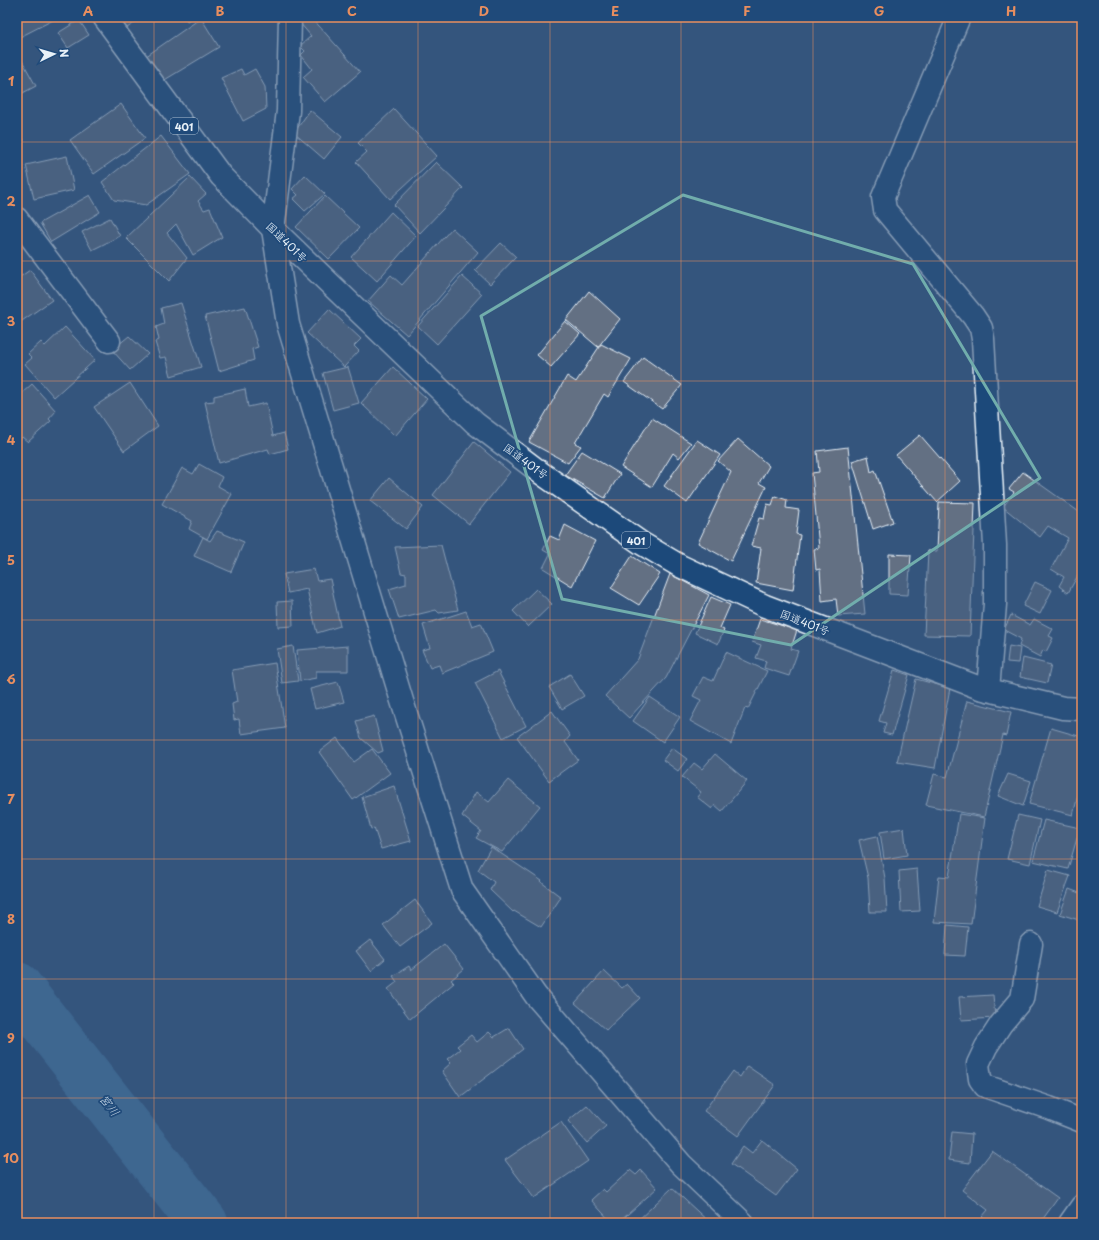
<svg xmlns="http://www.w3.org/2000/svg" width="1099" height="1240" viewBox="0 0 1099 1240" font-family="'Playpen Sans','Klee One',sans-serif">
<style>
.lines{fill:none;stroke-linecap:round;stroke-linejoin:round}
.river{stroke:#487ba6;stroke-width:50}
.building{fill:#646f83;stroke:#e8f1f8}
.minor-casing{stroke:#e8f1f8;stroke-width:25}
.tertiary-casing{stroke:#e8f1f8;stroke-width:25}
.trunk-casing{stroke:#e8f1f8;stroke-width:25}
.minor{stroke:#1f4a7a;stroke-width:22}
.tertiary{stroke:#1f4a7a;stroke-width:22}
.trunk{stroke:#1f4a7a;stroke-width:22}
.marked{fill:none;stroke:#71adac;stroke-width:3;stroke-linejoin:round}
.grid{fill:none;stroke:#e88e5f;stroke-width:1;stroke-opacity:0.55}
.labels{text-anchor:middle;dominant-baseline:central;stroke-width:3.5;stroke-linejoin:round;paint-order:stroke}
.shield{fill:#1f4a7a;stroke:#acbfd2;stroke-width:1}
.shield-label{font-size:10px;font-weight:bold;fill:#e8f1f8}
.street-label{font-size:11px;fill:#e8f1f8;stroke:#1f4a7a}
.water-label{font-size:12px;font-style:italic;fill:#d0dfec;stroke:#1f4a7a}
.neatline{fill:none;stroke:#e88e5f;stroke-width:1.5}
.grid-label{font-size:13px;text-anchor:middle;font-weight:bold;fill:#e88e5f}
</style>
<rect width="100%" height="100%" fill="#34557d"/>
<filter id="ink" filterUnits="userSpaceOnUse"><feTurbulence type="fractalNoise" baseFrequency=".025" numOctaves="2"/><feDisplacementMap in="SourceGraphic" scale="8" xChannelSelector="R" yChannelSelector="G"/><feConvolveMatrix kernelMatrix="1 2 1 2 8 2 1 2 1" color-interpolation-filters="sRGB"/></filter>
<g filter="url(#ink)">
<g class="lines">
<path class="river" d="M 17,987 L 203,1223"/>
</g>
<path class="building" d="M 17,17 L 59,17 L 18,38 Z
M 112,17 L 140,17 L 141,18 L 123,31 Z
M 185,17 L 194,17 L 187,21 Z
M 303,17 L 311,17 L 360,72 L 325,102 L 303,77 L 312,69 L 301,55 L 305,51 L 300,46 L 311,36 L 299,22 Z
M 201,18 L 219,47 L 158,84 L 142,59 Z
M 79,20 L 89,35 L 68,48 L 58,33 Z
M 19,55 L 36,86 L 17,96 L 17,56 Z
M 241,69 L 244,75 L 255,69 L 265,87 L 266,109 L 243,121 L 221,78 Z
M 121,104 L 145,138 L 94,174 L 70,140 Z
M 394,109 L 437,156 L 390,199 L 356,162 L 367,152 L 358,143 Z
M 310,110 L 342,137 L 324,159 L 294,133 Z
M 17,130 L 24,140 L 17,145 Z
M 161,136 L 190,174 L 146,205 L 114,200 L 102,182 Z
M 67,156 L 74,190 L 34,199 L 26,165 Z
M 436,162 L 463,188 L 420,233 L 394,205 Z
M 305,175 L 325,194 L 305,211 L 293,199 L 298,195 L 292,189 Z
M 190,177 L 206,194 L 198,201 L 204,210 L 210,208 L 222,237 L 193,255 L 176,224 L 167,233 L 187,258 L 169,281 L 126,238 Z
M 90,195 L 100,212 L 51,242 L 40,223 Z
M 325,196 L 359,228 L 329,259 L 296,227 Z
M 391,212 L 416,236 L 377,281 L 351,257 Z
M 110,218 L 120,236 L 92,250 L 82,232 Z
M 452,228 L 478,252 L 407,335 L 368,301 L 391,275 L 402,285 Z
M 501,243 L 516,257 L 490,284 L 475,270 Z
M 30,270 L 52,300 L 19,323 L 17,320 L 17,279 Z
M 462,276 L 482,294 L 437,344 L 418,326 Z
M 589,291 L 620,319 L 598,347 L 566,320 Z
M 181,303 L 201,367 L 171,376 L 166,357 L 160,358 L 155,342 L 159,340 L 156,327 L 164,324 L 161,308 Z
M 245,307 L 258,347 L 252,349 L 254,360 L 219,371 L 205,316 Z
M 329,309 L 361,339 L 354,346 L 359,351 L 344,367 L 307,333 Z
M 565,321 L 580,334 L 551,367 L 537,355 Z
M 65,327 L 95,360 L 54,397 L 25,364 L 32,358 L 28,354 L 41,342 L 45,346 Z
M 129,336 L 148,354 L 130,370 L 112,350 Z
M 601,344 L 631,359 L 608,397 L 604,394 L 575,443 L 581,446 L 568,463 L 529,442 L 567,376 L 576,382 Z
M 643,357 L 682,385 L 662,409 L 624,382 Z
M 348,367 L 359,403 L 333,410 L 323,373 Z
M 393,367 L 427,399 L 395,436 L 361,403 Z
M 130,383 L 158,426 L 124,451 L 94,407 Z
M 32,384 L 56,411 L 49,419 L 51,421 L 28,442 L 22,437 L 17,443 L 17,389 L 21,394 Z
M 245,389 L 248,407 L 266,403 L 273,436 L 284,433 L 288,449 L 270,454 L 268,449 L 219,463 L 205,402 L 214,401 L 214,396 Z
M 652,418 L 691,443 L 679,458 L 673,453 L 652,487 L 621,467 Z
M 920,435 L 960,481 L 937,502 L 896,455 Z
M 738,439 L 769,466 L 759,483 L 766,487 L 731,561 L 698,543 L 731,472 L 718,461 Z
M 697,440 L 720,455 L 687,503 L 664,486 Z
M 474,442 L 510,472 L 469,524 L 433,495 Z
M 848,447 L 865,614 L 838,616 L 836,599 L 822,601 L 820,569 L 816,570 L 814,549 L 819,548 L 812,473 L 819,472 L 817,451 Z
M 582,451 L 620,474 L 605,498 L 565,475 Z
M 868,456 L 871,472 L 875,470 L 893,522 L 873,529 L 852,461 Z
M 199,464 L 222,477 L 218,486 L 232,494 L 207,539 L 189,529 L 192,521 L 162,504 L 182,468 L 193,474 Z
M 1023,472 L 1082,514 L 1082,568 L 1068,593 L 1059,586 L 1064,577 L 1051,569 L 1068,538 L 1048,526 L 1040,537 L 1003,507 L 1014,492 L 1009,489 Z
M 389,478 L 423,507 L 406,529 L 370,501 Z
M 775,496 L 787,500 L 786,508 L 799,510 L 796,534 L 800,535 L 793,590 L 756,583 L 761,548 L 751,546 L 759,518 L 764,519 L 767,504 L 772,505 Z
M 939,502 L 975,503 L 970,636 L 924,635 L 928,551 L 937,551 Z
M 565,525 L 595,541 L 572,586 L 543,568 L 550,554 L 543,550 L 550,536 L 559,540 Z
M 217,531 L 244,542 L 231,572 L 194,556 L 203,537 L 210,541 Z
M 441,545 L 458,610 L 439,613 L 436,610 L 399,619 L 389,589 L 406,584 L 406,574 L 401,573 L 395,547 Z
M 889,554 L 911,555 L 908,595 L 889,594 Z
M 632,556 L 660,574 L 639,605 L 611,588 Z
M 314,569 L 317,581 L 330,579 L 340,626 L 317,633 L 307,589 L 288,593 L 284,574 Z
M 670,574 L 709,595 L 666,678 L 629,718 L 605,696 L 638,659 Z
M 1035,582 L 1052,590 L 1040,614 L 1023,606 Z
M 536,589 L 552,604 L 528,627 L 513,611 Z
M 711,597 L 730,605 L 720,628 L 724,630 L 718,644 L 695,633 Z
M 292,601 L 293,626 L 278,627 L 277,602 Z
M 466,611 L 472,626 L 481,623 L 493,652 L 442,673 L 439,665 L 430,668 L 422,650 L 430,648 L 423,625 Z
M 1011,615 L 1030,625 L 1034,619 L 1053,629 L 1049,636 L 1053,638 L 1046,652 L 1043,650 L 1040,657 L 1019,646 L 1021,639 L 1004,630 Z
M 760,619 L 797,630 L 791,649 L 798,651 L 789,676 L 764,668 L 766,661 L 756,658 L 761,645 L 752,642 Z
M 293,646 L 298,681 L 282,683 L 277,649 Z
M 348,646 L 348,671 L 316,671 L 316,678 L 300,681 L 297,650 Z
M 1009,646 L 1020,648 L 1018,663 L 1007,662 Z
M 726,652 L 767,671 L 748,709 L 745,708 L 731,744 L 690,721 L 701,700 L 693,696 L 703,677 L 713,681 Z
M 1023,658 L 1051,665 L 1047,683 L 1020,677 Z
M 275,663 L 285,728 L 241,734 L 239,719 L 234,720 L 232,704 L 237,702 L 232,670 Z
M 894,670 L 909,675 L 892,735 L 883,733 L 886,723 L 879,721 Z
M 498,671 L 526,726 L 503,738 L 475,683 Z
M 570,674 L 584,696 L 562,709 L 549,687 Z
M 916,679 L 950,688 L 935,768 L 897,762 Z
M 338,682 L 344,702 L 315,709 L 310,689 Z
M 650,697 L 680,717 L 663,742 L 633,721 Z
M 967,701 L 1011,712 L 1006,736 L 1003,735 L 984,817 L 926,805 L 934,774 L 947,777 Z
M 552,711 L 570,736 L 565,742 L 578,760 L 549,781 L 517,737 Z
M 374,716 L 383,751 L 378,753 L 361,738 L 356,721 Z
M 1051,728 L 1082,737 L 1082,780 L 1073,815 L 1029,804 Z
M 337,738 L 354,762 L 372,749 L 390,773 L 353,800 L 319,752 Z
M 672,748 L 687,759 L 678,771 L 663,760 Z
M 715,754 L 747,781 L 722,811 L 715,805 L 712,809 L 697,797 L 701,792 L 682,777 L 694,763 L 702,769 Z
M 1008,774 L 1031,781 L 1023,806 L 998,796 Z
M 508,780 L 540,806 L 502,852 L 476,838 L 481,831 L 462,816 L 476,792 L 489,802 Z
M 394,786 L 411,841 L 381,849 L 374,828 L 371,829 L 362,797 Z
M 959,814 L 985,818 L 971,924 L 934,922 L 939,876 L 949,877 Z
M 1018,815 L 1040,820 L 1030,864 L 1007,859 Z
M 1044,820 L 1080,828 L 1068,869 L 1033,861 Z
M 904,828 L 907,855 L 884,859 L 880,832 Z
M 877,836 L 885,878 L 887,912 L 870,912 L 868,878 L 859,840 Z
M 491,847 L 542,881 L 541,882 L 561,897 L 541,927 L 514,911 L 513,912 L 490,890 L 494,882 L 478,870 Z
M 917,869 L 920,911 L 901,912 L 899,871 Z
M 1048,870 L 1070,876 L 1057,912 L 1037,906 Z
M 1069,889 L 1082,894 L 1082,921 L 1060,914 Z
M 415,900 L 432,923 L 400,947 L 383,925 Z
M 947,925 L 968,927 L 965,956 L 945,955 Z
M 370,940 L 385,959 L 371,971 L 356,951 Z
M 444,944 L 464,969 L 451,980 L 454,983 L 410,1019 L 388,989 L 397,982 L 393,976 L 409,966 L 411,970 Z
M 604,971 L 622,988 L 627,984 L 640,998 L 606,1030 L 575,1003 Z
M 993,995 L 995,1018 L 961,1020 L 959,997 Z
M 509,1028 L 523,1049 L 460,1097 L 442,1071 L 451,1063 L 447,1059 L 460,1049 L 457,1046 L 471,1035 L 477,1042 L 489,1032 L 494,1037 Z
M 747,1066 L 775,1085 L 738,1136 L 704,1111 L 733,1071 L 740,1077 Z
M 587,1105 L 606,1126 L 587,1143 L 568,1121 Z
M 561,1122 L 588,1161 L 534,1198 L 505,1160 Z
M 952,1132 L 972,1134 L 970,1163 L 949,1160 Z
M 762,1140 L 797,1169 L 776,1196 L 731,1164 L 743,1146 L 752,1153 Z
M 992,1151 L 1058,1198 L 1040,1223 L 1036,1222 L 1035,1223 L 990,1223 L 982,1217 L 988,1210 L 962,1190 Z
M 630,1170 L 636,1175 L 641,1170 L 657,1188 L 618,1223 L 612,1223 L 591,1200 L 603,1189 L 606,1192 Z
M 672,1188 L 710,1223 L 635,1223 Z"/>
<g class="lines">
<g class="minor-casing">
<path id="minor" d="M 959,17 L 883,197 L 885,210 L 973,316 L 981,328 L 983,339 L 995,545 L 995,604 L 988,690
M 17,219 L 109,341
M 273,229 L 288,111 L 290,17
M 1031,944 L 1022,999 L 1001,1024 L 986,1047 L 978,1064 L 980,1079 L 985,1086 L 1049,1108 L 1082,1121
M 1070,1223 L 1082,1206"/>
</g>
<g class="tertiary-casing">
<path id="tertiary" d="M 273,229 L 288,324 L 402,701 L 462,890 L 536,996 L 681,1164 L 743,1223"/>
</g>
<g class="trunk-casing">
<path id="trunk" d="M 104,17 L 221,176 L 273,229 L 475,423 L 541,473 L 641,543 L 680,566 L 765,606 L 980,688 L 1063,708 L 1082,709"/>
</g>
<use href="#minor" class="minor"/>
<use href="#tertiary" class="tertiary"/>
<use href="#trunk" class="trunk"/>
</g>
</g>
<path d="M0 0H1099V1240H0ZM 683,195 L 913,264 L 1040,478 L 791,645 L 562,599 L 481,316 Z" fill="#34557d" fill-opacity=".55" fill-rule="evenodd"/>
<path class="marked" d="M 683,195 L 913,264 L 1040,478 L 791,645 L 562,599 L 481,316 Z"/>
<path class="grid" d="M 154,17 L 154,1223M 286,17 L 286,1223M 418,17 L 418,1223M 550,17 L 550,1223M 681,17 L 681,1223M 813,17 L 813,1223M 945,17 L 945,1223M 17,142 L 1082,142M 17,261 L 1082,261M 17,381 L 1082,381M 17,500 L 1082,500M 17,620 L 1082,620M 17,740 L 1082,740M 17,859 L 1082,859M 17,979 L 1082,979M 17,1098 L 1082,1098"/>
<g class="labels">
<g class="shield">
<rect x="170" y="118" width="28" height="16" rx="3"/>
<rect x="622" y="532" width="28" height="16" rx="3"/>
</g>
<g class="shield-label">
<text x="184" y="126">401</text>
<text x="636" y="540">401</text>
</g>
<g class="street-label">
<text transform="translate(287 242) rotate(44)">国道401号</text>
<text transform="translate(526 461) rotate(36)">国道401号</text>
<text transform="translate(805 622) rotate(21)">国道401号</text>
</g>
<g class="water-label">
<text transform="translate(110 1105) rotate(52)">宮川</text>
</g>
</g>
<rect width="1099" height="1240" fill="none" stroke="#1f4a7a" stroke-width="44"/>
<g transform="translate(54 54) rotate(85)" stroke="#1f4a7a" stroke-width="3" paint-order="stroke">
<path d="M0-3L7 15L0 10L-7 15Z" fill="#e8f1f8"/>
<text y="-6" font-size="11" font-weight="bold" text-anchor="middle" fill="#e8f1f8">N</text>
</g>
<rect x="22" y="22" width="1055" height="1196" class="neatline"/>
<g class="grid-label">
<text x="88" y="16">A</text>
<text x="220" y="16">B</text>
<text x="352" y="16">C</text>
<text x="484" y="16">D</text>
<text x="615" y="16">E</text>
<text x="747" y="16">F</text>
<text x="879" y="16">G</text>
<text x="1011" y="16">H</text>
<text x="11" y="86">1</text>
<text x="11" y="206">2</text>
<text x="11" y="326">3</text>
<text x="11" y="445">4</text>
<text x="11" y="565">5</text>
<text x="11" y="684">6</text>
<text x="11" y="804">7</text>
<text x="11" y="924">8</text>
<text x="11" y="1043">9</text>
<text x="11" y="1163">10</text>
</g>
</svg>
